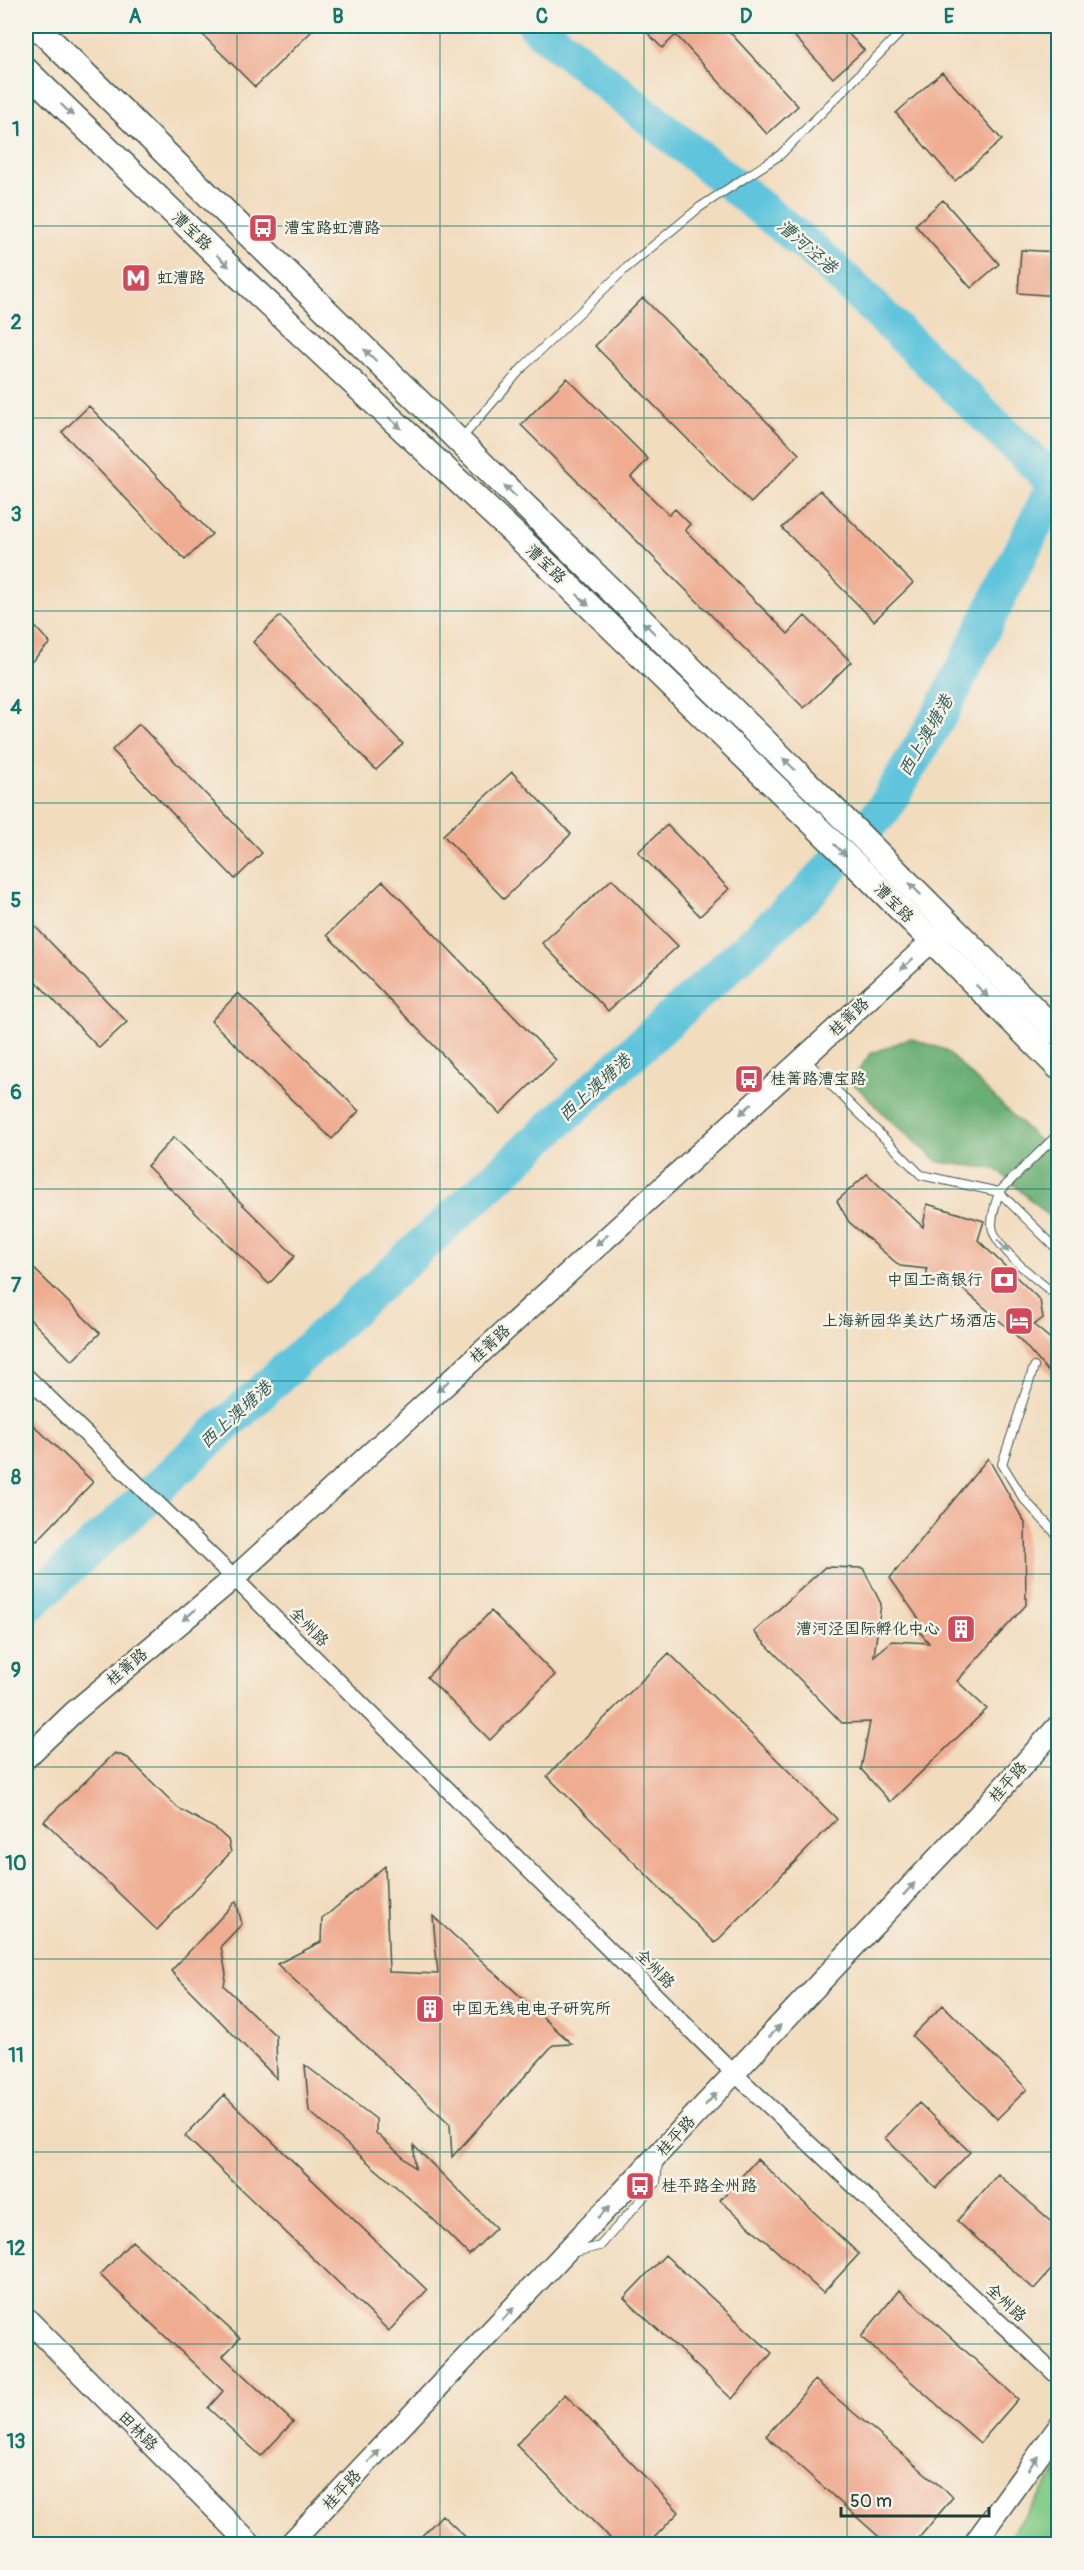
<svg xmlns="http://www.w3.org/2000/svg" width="1084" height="2570" viewBox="0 0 1084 2570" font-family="Pangolin,'LXGW WenKai TC',sans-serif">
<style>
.green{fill:#82ca86;stroke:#50845d;stroke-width:1.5}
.forest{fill:#69ae73;stroke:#447654;stroke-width:1.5}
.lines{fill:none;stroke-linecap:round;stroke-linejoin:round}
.river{stroke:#5ec4dc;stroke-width:36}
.building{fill:#efac91}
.lane-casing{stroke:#3f5549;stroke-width:10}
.street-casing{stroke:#3f5549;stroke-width:18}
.secondary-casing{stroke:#3f5549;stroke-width:24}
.primary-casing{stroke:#3f5549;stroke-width:27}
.lane{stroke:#fff;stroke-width:8}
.street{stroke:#fff;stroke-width:15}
.secondary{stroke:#fff;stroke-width:21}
.primary{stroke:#fff;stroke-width:24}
.oneway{fill:#8f9e9a}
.grid{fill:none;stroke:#0f766e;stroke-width:1.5;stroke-opacity:0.55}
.labels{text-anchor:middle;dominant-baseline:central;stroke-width:5;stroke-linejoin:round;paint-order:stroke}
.poi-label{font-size:16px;fill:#1f3d34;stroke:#f7f3e8;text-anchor:start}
.street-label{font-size:16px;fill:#1f3d34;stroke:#f7f3e8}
.water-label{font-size:18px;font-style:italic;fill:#2c5856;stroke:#f7f3e8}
.neatline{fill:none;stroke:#0f766e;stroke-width:2}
.grid-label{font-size:20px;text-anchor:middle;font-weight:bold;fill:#0f766e}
</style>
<rect width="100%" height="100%" fill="#f7f3e8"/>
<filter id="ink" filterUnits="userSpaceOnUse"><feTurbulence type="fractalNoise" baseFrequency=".0167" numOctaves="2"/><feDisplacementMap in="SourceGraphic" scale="12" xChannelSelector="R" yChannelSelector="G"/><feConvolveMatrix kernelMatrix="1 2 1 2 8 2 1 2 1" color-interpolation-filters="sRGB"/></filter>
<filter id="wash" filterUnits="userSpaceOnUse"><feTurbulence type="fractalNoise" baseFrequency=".008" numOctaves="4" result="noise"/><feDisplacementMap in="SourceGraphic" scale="24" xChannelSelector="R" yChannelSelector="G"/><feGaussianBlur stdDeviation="1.35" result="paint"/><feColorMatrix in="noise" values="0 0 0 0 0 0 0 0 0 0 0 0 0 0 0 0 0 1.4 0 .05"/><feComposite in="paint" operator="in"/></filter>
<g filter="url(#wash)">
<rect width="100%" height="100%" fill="#f2dcbe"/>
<path class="green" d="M 1058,2470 L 1058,2544 L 1004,2544 Z"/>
<path class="forest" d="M 910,1038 L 945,1050 L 1058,1159 L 1058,1224 L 996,1169 L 939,1162 L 894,1124 L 851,1081 L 870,1054 Z"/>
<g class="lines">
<path class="river" d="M 536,26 L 819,255 L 1055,483
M 26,1607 L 807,894 L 883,810 L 942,711 L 1058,478"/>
</g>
<g id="blocks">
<path class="building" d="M 194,26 L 317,26 L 255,87 Z
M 641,26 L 724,26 L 798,106 L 767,134 L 676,35 L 662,48 Z
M 785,26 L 841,26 L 864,50 L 833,78 Z
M 942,72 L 1002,140 L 955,181 L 896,113 Z
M 943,200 L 999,264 L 971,288 L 915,225 Z
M 1021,250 L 1059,252 L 1059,296 L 1018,293 Z
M 643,298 L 799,454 L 751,503 L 595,346 Z
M 567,378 L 648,459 L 631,477 L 669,515 L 675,509 L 690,524 L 685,530 L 788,634 L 805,616 L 851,662 L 804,708 L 521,425 Z
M 89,406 L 212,534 L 185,560 L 62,432 Z
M 820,490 L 913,583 L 874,621 L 782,528 Z
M 280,616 L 403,744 L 376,770 L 253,642 Z
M 26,617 L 50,643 L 26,667 Z
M 139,724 L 262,853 L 235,879 L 112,750 Z
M 512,772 L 571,834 L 504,899 L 443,835 Z
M 667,825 L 729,889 L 700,916 L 638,852 Z
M 612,879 L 678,946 L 608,1011 L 542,943 Z
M 383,881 L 556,1060 L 500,1114 L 327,935 Z
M 26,917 L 127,1022 L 99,1048 L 26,971 Z
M 238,993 L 359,1111 L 332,1139 L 211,1021 Z
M 174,1137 L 295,1256 L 269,1284 L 147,1166 Z
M 867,1174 L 923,1227 L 927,1204 L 984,1221 L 978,1240 L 1040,1300 L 1043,1318 L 1034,1325 L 1059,1346 L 1059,1384 L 1016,1335 L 957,1284 L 954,1289 L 927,1280 L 927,1269 L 900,1266 L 849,1222 L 837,1201 Z
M 26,1261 L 100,1333 L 72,1361 L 26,1315 Z
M 26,1418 L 93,1482 L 37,1541 L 26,1530 Z
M 988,1458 L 1025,1523 L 1026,1605 L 957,1681 L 987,1709 L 890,1802 L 861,1769 L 870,1722 L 842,1723 L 754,1632 L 825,1567 L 863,1568 L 881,1604 L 874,1656 L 892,1641 L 929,1643 L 913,1624 L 919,1619 L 890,1578 Z
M 491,1611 L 555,1675 L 490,1740 L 427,1677 Z
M 669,1653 L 837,1819 L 715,1943 L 547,1776 Z
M 115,1753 L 128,1758 L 178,1808 L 216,1829 L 228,1840 L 231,1852 L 157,1930 L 44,1821 Z
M 385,1866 L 389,1972 L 438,1974 L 433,1916 L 572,2044 L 553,2045 L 452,2157 L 450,2124 L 277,1964 L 321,1942 L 322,1919 Z
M 236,1901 L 242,1924 L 221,1946 L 226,1974 L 224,1986 L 276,2036 L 277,2079 L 171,1971 Z
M 943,2005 L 1027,2089 L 997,2119 L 912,2036 Z
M 305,2065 L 376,2119 L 376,2133 L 415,2168 L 414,2146 L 496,2228 L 469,2255 L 433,2219 L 309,2111 Z
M 224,2095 L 427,2290 L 389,2331 L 185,2136 Z
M 919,2103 L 970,2152 L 936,2188 L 885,2138 Z
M 757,2159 L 859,2254 L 823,2293 L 720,2200 Z
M 998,2174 L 1059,2228 L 1059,2261 L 1034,2289 L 957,2221 Z
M 132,2241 L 240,2338 L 223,2356 L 293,2422 L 261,2456 L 208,2408 L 223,2391 L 100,2275 Z
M 665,2255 L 772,2353 L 732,2399 L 624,2298 Z
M 899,2290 L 1018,2399 L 980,2443 L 861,2337 Z
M 815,2380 L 953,2497 L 914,2544 L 887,2544 L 766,2436 Z
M 565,2394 L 679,2512 L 648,2544 L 616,2544 L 516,2445 Z
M 442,2515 L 473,2544 L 414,2544 Z"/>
</g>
</g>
<g filter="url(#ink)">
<use href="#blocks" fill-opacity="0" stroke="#3f5549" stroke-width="1.5"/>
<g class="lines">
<g class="lane-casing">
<path id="lane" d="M 461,439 L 523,367 L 625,269 L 700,207 L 780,155 L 907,26
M 805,1059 L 921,1175 L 999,1192 L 1058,1134
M 999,1192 C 996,1202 992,1214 992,1224 C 991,1246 1041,1283 1057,1296
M 999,1192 L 1058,1250
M 1058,1294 L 1058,1312
M 1056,1335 L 1058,1333
M 1034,1367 L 1002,1464 L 1023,1498 L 1058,1536
M 571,2253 L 600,2246 L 656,2183 L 658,2162"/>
</g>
<g class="street-casing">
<path id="street" d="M 26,1376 L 234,1578 L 735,2074 L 1058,2377"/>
</g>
<g class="secondary-casing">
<path id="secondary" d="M 26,1758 L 74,1712 L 234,1578 L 943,931
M 26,2318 L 250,2544
M 290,2544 L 979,1814 L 1058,1726
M 974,2544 L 1058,2428"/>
</g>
<g class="primary-casing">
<path id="primary" d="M 36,26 L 830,805 L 1058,1033
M 26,70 L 241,278 L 534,552 L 866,875 L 1058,1067"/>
</g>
<use href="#lane" class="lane"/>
<use href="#street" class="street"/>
<use href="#secondary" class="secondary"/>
<use href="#primary" class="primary"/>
</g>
<defs><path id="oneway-solid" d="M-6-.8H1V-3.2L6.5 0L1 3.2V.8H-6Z" transform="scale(1.5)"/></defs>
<g class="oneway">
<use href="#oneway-solid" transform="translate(67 110) rotate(44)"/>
<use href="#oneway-solid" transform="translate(223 261) rotate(44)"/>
<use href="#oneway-solid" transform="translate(370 355) rotate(-136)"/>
<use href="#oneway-solid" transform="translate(395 423) rotate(43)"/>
<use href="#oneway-solid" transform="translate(510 491) rotate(-136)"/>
<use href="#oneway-solid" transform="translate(583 600) rotate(44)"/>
<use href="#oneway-solid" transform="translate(649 628) rotate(-136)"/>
<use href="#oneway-solid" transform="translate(789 764) rotate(-136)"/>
<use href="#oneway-solid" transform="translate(840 850) rotate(44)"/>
<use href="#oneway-solid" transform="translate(915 889) rotate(-135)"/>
<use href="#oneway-solid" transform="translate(907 964) rotate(137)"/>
<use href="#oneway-solid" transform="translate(982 991) rotate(45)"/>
<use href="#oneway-solid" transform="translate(746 1109) rotate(138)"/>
<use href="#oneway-solid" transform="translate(602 1240) rotate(138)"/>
<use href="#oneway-solid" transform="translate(1003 1246) rotate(48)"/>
<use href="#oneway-solid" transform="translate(443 1386) rotate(138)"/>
<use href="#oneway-solid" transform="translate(189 1615) rotate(140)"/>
<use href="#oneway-solid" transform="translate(909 1889) rotate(-47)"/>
<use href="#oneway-solid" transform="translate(775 2031) rotate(-47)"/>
<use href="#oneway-solid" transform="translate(711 2099) rotate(-47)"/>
<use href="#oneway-solid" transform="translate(604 2212) rotate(-47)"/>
<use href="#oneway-solid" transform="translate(508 2314) rotate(-47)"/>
<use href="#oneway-solid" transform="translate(374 2456) rotate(-47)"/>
<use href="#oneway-solid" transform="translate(1033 2463) rotate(-54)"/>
</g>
</g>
<path class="grid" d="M 237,26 L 237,2544M 440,26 L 440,2544M 644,26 L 644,2544M 847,26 L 847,2544M 26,226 L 1058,226M 26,418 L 1058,418M 26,611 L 1058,611M 26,803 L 1058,803M 26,996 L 1058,996M 26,1189 L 1058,1189M 26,1381 L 1058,1381M 26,1574 L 1058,1574M 26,1767 L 1058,1767M 26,1959 L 1058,1959M 26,2152 L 1058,2152M 26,2344 L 1058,2344"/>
<defs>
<g id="bus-square" transform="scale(1.5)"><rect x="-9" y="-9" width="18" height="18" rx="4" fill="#d1495b" stroke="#f7f3e8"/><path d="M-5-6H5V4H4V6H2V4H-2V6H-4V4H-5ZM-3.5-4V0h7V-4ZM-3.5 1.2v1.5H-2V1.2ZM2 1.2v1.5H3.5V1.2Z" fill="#fff"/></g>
<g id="metro-square" transform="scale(1.5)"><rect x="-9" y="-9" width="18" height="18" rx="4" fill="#d1495b" stroke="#f7f3e8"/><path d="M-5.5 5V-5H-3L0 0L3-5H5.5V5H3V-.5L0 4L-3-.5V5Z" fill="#fff"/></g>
<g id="bank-square" transform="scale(1.5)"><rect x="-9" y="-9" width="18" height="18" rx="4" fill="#d1495b" stroke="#f7f3e8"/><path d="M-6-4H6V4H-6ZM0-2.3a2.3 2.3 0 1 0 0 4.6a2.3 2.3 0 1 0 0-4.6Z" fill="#fff"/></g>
<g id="hotel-square" transform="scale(1.5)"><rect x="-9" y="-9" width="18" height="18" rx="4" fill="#d1495b" stroke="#f7f3e8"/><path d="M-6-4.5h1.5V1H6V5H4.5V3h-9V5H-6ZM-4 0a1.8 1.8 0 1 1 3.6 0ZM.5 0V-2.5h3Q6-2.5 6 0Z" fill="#fff"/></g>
<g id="building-square" transform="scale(1.5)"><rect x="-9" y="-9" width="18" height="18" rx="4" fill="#d1495b" stroke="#f7f3e8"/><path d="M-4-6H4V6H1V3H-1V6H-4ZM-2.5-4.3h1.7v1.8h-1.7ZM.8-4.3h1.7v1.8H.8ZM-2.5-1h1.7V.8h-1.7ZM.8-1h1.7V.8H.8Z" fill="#fff"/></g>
</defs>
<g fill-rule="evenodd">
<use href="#bus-square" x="263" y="228"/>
<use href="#metro-square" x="136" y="278"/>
<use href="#bus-square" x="749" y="1079"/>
<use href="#bank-square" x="1004" y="1280"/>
<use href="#hotel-square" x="1019" y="1321"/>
<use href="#building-square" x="961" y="1629"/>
<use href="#building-square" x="430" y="2009"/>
<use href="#bus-square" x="640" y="2186"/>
</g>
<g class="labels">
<g class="poi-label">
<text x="284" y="228">漕宝路虹漕路</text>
<text x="157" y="278">虹漕路</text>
<text x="770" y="1079">桂箐路漕宝路</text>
<text x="983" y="1280" text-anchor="end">中国工商银行</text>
<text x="998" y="1321" text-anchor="end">上海新园华美达广场酒店</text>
<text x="940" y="1629" text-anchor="end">漕河泾国际孵化中心</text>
<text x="451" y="2009">中国无线电电子研究所</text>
<text x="661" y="2186">桂平路全州路</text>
</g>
<g class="street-label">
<text transform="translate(192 231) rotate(44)">漕宝路</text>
<text transform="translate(546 564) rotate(44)">漕宝路</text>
<text transform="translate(894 903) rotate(45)">漕宝路</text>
<text transform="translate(849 1017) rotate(-43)">桂箐路</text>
<text transform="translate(490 1344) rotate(-42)">桂箐路</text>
<text transform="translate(309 1627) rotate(45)">全州路</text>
<text transform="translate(127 1667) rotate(-40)">桂箐路</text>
<text transform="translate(1008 1782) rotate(-48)">桂平路</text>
<text transform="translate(655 1969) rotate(45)">全州路</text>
<text transform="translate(676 2136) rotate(-47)">桂平路</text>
<text transform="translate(1006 2303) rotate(43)">全州路</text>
<text transform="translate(138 2431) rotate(45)">田林路</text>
<text transform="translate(342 2490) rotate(-47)">桂平路</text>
</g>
<g class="water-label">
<text transform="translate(807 247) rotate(41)">漕河泾港</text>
<text transform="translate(926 736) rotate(-60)">西上澳塘港</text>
<text transform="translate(595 1088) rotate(-42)">西上澳塘港</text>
<text transform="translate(236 1415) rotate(-42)">西上澳塘港</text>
</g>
</g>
<rect width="1084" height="2570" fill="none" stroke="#f7f3e8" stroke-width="66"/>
<path d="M841 2507v9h148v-9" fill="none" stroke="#1f3d34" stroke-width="3"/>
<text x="850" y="2507" font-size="18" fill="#1f3d34" stroke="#f7f3e8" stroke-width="4.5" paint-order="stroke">50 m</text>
<rect x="33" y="33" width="1018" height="2504" class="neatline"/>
<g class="grid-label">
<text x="135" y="23">A</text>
<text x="338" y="23">B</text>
<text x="542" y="23">C</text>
<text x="746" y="23">D</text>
<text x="949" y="23">E</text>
<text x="16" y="136">1</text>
<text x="16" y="329">2</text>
<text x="16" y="521">3</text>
<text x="16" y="714">4</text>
<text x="16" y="907">5</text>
<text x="16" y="1099">6</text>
<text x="16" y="1292">7</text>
<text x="16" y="1484">8</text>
<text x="16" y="1677">9</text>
<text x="16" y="1870">10</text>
<text x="16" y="2062">11</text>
<text x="16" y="2255">12</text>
<text x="16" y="2448">13</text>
</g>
</svg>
